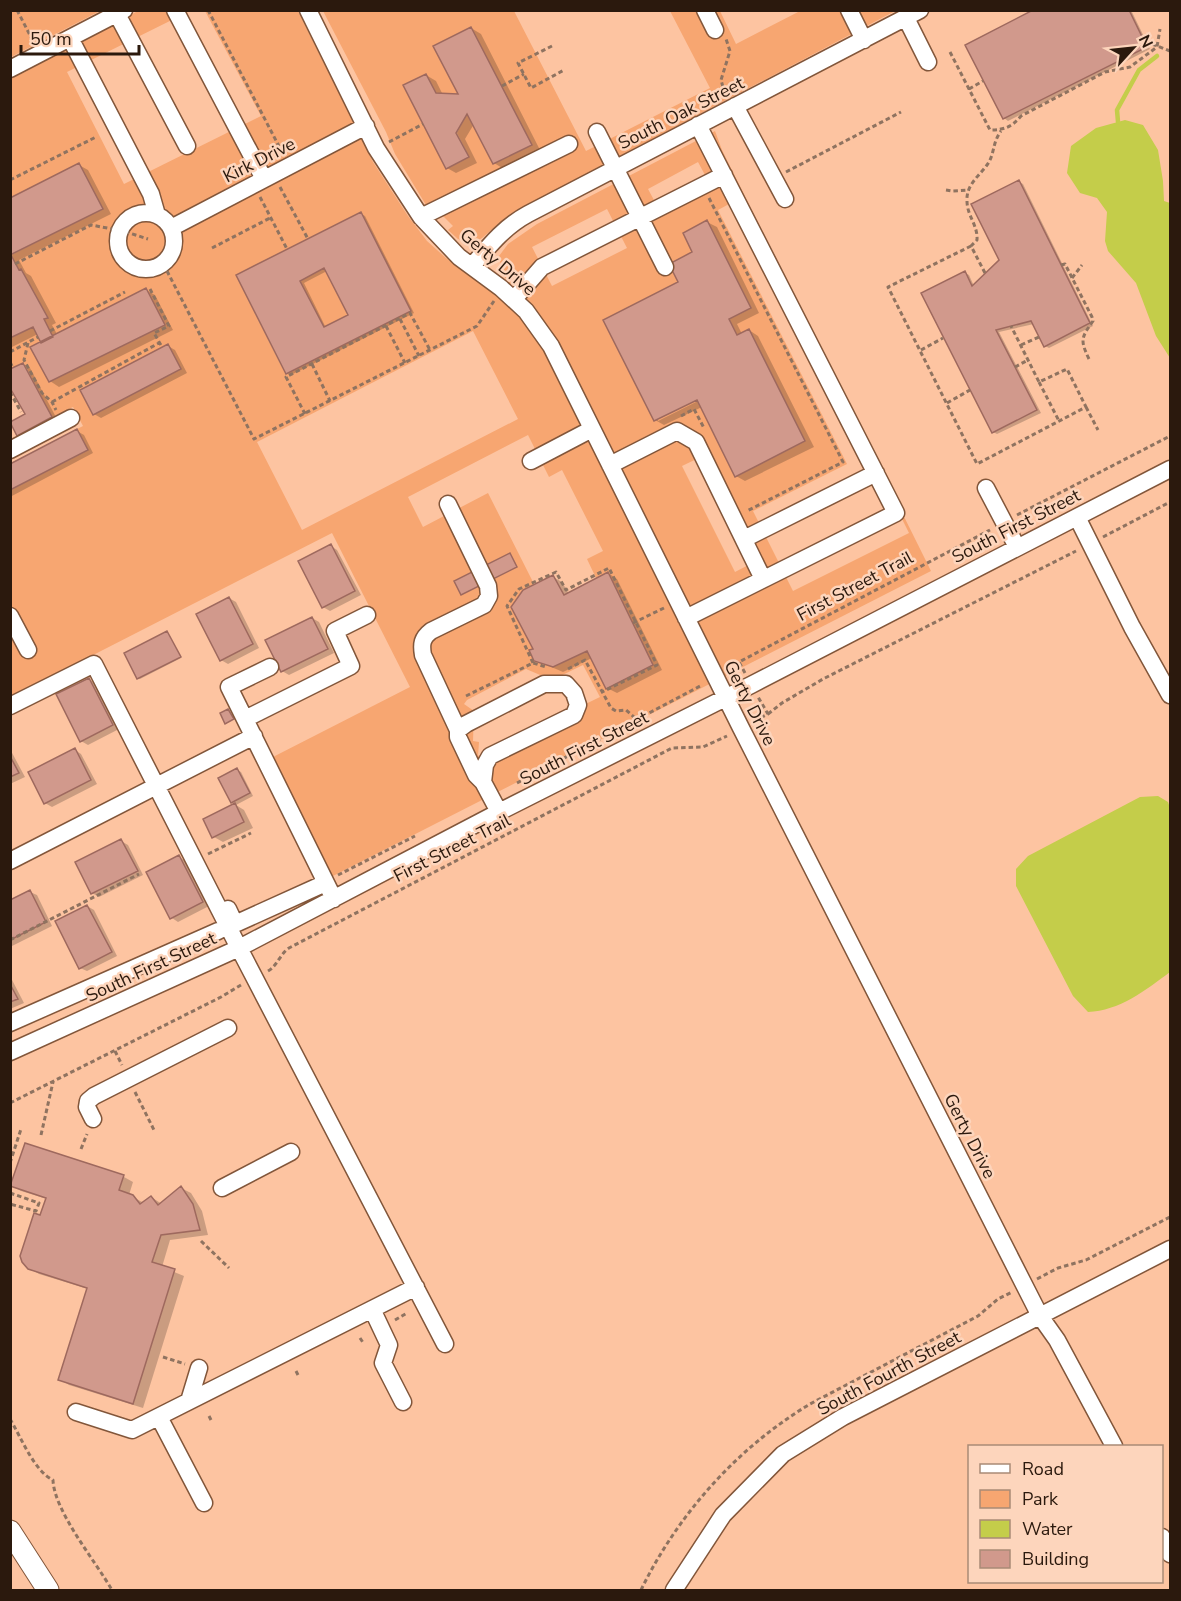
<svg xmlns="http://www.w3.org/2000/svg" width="1181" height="1601" viewBox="0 0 1181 1601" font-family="'Nunito Sans',sans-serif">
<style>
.built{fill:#fdc4a1;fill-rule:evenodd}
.green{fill:#f7a671;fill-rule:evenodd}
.water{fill:#c4cd4a}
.shadow{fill:#0003;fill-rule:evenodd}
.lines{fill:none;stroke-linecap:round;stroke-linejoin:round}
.stream{stroke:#c4cd4a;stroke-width:4.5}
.building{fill:#d1998c;stroke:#9e695e;stroke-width:1.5;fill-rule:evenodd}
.minor-casing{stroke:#82563a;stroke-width:19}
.major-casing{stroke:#82563a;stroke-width:23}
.path{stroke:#8f7360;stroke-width:3;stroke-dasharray:4.5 3;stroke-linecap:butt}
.minor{stroke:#fff;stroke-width:16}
.major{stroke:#fff;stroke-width:21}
.labels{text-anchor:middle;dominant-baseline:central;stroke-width:5;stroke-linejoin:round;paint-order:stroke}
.street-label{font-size:18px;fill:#2b190d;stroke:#fdd5bc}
</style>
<rect width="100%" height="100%" fill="#fdd5bc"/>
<path class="built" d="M 11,11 L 1170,11 L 1170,1590 L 11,1590 ZM 970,1446 L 1162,1446 L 1162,1582 L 970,1582 Z"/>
<path class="green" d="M 11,10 L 100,10 L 100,11 L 11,57 Z
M 138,11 L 190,11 L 67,72 L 124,184 L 261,116 L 205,11 L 298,11 L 373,162 L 408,216 L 427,241 L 446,258 L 498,294 L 513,298 C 509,284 501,271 499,256 L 508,244 L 537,224 L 715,131 L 722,150 L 931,571 L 331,877 L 271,758 L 410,687 L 332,533 L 11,697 L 11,490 L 87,449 L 77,429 L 83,426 L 73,407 L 52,417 L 24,363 L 11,369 L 11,338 L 33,327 L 41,343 L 31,347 L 49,382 L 165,325 L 53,337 L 44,319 L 47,317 L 21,269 L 19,270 L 11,255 L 102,209 L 11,198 L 11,76 ZM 698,162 L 712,188 L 662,215 L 648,189 ZM 742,197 L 909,533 L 793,591 L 753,511 L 847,464 L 718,210 ZM 607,209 L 627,248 L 552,286 L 532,247 ZM 361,212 L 411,311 L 285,373 L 236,275 ZM 707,220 L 751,307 L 729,319 L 737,335 L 749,329 L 805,441 L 735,477 L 697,400 L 654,421 L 603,320 L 678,282 L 669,264 L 692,252 L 683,233 ZM 473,331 L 518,419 L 302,530 L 257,442 ZM 528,435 L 549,477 L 562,470 L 603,551 L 587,559 L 596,578 L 608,572 L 653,665 L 606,689 L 587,651 L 553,667 L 534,661 L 529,650 L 533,649 L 511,607 L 523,590 L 534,584 L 488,493 L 423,527 L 408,497 ZM 709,453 L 762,558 L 735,572 L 682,466 ZM 583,665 L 600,697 L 478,756 L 479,742 L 473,741 L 474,711 L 464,704 L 467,700 L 526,669 L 552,680 Z
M 323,11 L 514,11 L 586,151 L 710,88 L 670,11 L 720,11 L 736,44 L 800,11 L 895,11 L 510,214 L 482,238 L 472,244 L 458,239 L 448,230 L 453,226 L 433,206 L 426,205 L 395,154 L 386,132 ZM 471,27 L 532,145 L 493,164 L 467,114 L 457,133 L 469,157 L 446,169 L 403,85 L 426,74 L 436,93 L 458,94 L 433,46 Z
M 324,268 L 348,315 L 324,327 L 300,281 Z"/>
<path class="water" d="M 1125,120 L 1143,125 L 1158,150 L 1163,181 L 1164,201 L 1170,203 L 1170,358 L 1156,336 L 1136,283 L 1108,251 L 1105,241 L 1107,212 L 1097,198 L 1080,193 L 1067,173 L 1071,146 L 1096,128 Z
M 1158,796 L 1168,802 L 1170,808 L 1170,972 C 1146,990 1119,1011 1088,1012 L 1073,996 L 1016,886 L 1016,869 L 1028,856 L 1140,797 Z"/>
<path class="shadow" d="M 1037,10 L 1131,10 L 1150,49 L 1008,121 L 1004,118 Z
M 471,28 L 481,34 L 540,150 L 504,169 L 494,163 L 474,124 L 465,139 L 477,163 L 456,173 L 447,168 L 426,75 L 436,81 L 443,95 L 461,96 Z
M 79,165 L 88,170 L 111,214 L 19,260 L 26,273 L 31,276 L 56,323 L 52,325 L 58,336 L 146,290 L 155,295 L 173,330 L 59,387 L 50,381 L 43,343 L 38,334 L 10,348 L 10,200 Z
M 1019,182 L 1023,184 L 1093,326 L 1049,348 L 1045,346 L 1034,324 L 999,332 L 1041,413 L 997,434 L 993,432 L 965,273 L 969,275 L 974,286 L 1001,260 Z
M 361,214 L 365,216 L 414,313 L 291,375 L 287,373 L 238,276 ZM 327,271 L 350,316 L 326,328 L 304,283 Z
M 707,222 L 717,227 L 759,313 L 737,324 L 742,334 L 749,330 L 758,336 L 814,447 L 745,481 L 736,476 L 702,407 L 664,425 L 655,420 L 680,283 ZM 703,395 L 704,398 L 658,421 L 658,417 Z
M 168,346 L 175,350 L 187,373 L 101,418 L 94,414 Z
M 23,364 L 30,368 L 58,421 L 25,439 L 18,435 L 27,415 Z
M 77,431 L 84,435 L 93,453 L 10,497 L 10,466 Z
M 331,546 L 337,550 L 361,595 L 330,611 L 323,607 Z
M 510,555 L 517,567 L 462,594 Z
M 608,573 L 617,579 L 662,670 L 617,693 L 607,688 L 592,658 L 563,672 L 535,660 L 535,649 L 553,577 L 562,582 L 569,594 Z
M 229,598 L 236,602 L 259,648 L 228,664 L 221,660 Z
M 312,618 L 319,622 L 334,653 L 289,675 L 282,671 L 267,641 Z
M 167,632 L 181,658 L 140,679 L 138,678 Z
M 89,679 L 95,683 L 119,729 L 88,745 L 81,741 Z
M 10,749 L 25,777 L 10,784 Z
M 75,750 L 81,754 L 97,784 L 52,807 L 45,803 Z
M 237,770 L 241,772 L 253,796 L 236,805 L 244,810 L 253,828 L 223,842 L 214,837 L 205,820 L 236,804 L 232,802 Z
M 121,841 L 128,845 L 143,875 L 99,897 L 92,893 Z
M 179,857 L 186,861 L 209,906 L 178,922 L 172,918 Z
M 30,892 L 37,895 L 52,926 L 10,947 L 10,901 Z
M 87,906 L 94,910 L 117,956 L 87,971 L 80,968 Z
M 10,976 L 24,1003 L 10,1009 Z
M 26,1145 L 124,1177 L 133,1182 L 129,1195 L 144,1203 L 151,1197 L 162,1204 L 181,1188 L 191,1193 L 202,1211 L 208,1235 L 170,1240 L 162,1267 L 184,1276 L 143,1408 L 69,1385 L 60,1379 L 88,1289 L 39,1274 L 29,1268 L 47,1199 L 21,1191 L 12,1186 Z"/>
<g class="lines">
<path class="stream" d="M 1118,122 L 1117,110 L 1139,70 L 1157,56"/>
</g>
<path class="building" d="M 1033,10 L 1129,10 L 1147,47 L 1003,119 L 965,45 Z
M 471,27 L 532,145 L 493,164 L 467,114 L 456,133 L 469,157 L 446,169 L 403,85 L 426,74 L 436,93 L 458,94 L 433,46 Z
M 79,163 L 103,209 L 10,255 L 10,198 Z
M 1019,180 L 1090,323 L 1044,347 L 1031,321 L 996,330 L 1037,410 L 992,433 L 921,293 L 965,271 L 972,286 L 999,260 L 971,204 Z
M 361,212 L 411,311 L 286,374 L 236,275 ZM 324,268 L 348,315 L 324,327 L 300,281 Z
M 707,220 L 751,308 L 729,319 L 737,335 L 749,329 L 805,441 L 735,477 L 697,400 L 654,421 L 603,320 L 678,282 L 669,264 L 692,252 L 683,233 Z
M 11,255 L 19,270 L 21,269 L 48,318 L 44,319 L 53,337 L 41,343 L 33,327 L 10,338 Z
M 146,288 L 165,325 L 49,382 L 30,347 Z
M 168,344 L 181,369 L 93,415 L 80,390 Z
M 23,363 L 52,417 L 17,436 L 10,422 L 25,414 L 10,388 L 10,369 Z
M 77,429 L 88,450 L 10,490 L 10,464 Z
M 331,544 L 355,591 L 322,608 L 298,561 Z
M 510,553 L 517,567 L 461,595 L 454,581 Z
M 608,572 L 653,665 L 606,689 L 587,651 L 553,667 L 534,661 L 529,650 L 533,649 L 511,607 L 523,590 L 553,575 L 564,595 Z
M 229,597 L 253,644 L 220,661 L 196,614 Z
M 312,617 L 328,649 L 281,672 L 265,640 Z
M 167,631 L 181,657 L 137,679 L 124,653 Z
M 89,678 L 113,725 L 80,742 L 56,694 Z
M 228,709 L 234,719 L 225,724 L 220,713 Z
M 75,748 L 91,780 L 44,804 L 28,772 Z
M 10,756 L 19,773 L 10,777 Z
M 237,768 L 250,793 L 231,803 L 218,778 Z
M 235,803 L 244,822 L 212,838 L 203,819 Z
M 121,839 L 138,871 L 91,894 L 75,862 Z
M 179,855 L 203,902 L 170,919 L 146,872 Z
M 30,890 L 46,922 L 10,940 L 10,900 Z
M 87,905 L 112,952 L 79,969 L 55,921 Z
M 10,984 L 18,999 L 10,1002 Z
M 25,1143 L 124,1175 L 119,1190 L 133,1195 L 140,1204 L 151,1196 L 158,1205 L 181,1186 L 193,1204 L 200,1230 L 161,1235 L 152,1262 L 175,1269 L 133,1404 L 58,1380 L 87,1288 L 28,1269 L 22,1262 L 20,1256 L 34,1213 L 40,1215 L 46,1198 L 10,1186 Z"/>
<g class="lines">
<g class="minor-casing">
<path id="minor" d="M 175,10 L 264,179
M 308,10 L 376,148 L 421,217 L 459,257 L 501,288 L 526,311 L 551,346 L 741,728 L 1040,1316 L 1057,1340 L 1114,1446
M 705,10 L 715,30
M 849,10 L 864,40
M 117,14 L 187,146
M 906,18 L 928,62
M 70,38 L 151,194 L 157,215
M 10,69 L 124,10
M 735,106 L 785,199
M 597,132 L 665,267
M118 241a28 28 0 1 1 56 0a28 28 0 1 1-56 0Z
M 421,217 L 569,144
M 171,228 L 366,126
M 472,266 C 489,246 504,227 528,214 L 920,10
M 514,299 L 542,267 L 724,175
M 10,450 L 71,418
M 531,461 L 592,429
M 610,465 L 677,431 L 696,442 L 763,579
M 986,488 L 1017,547
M 448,504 L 488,586 L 489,596 L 484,605 L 431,631 C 422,638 421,644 423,655 L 458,730
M 1077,517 L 1132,627 L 1170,695
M 744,539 L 876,473
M 10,616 L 28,650
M 686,618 L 896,513 L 698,125
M 270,667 L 229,687 L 334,899
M 10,706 L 94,664 L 239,948 L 445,1344
M 245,719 L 351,666 L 335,631 L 367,615
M 483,782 L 485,765 L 490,756 L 574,715 L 578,705 L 574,693 L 566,684 L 544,684 L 466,724 L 458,730 L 458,737 L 476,775 L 483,782 L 499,812
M 10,861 L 254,736
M 228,909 L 235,924 L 319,886
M 10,1023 L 218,931
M 10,1052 L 239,948 L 499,812 L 751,685 L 1170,469
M 93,1119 L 87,1107 L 88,1101 L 94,1096 L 228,1028
M 222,1188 L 291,1152
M 372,1309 L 389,1345 L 383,1363 L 403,1402
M 189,1401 L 199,1368
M 76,1412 L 132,1430 L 416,1287
M 159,1417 L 204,1503
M 1162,1537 L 1170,1554
M 674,1590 L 723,1515 L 783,1454 L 843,1417 L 1170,1249"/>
</g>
<g class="major-casing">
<path id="major" d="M 10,1531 L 48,1590"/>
</g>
<path class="path" d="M 17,10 L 32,39
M 208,10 L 283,154
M 1152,44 L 1170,51
M 552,46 L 518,63 L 531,88 L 564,70
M 950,52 L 990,130 C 1004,130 1012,127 1021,116 L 1105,72 L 1130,67 L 1157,47 L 1160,29
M 502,86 L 524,74
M 969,89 L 983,81
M 725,94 L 721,80 L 730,51 L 726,39
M 389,142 L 423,124
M 786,172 L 901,112
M 10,180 L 96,137
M 280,187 L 308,239
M 946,190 L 952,191 L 968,190
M 260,197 L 287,249
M 709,198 L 843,462 L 747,511
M 971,246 L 888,287 L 977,464 L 1086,407 L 1067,369 L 1039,382 L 1011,326
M 212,248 L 270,218
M 15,264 L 91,225 L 123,231 L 148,239
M 1061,265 L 1065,264 L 1092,317 L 1093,321 C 1081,338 1080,340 1089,359
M 167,271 L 254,439 L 477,326 L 494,301
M 985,273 L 971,246 L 977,240 C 978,225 967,216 967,201 C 966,185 979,176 987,165 C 995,154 992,143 1001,131
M 1072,278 L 1082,265
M 150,289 L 169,326 L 154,333 L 162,347
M 400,319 L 419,356
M 386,326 L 405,363
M 50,331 L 125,292
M 28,343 L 24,360 L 42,393 L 52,402 L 56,410
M 1021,345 L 1039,337
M 921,350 L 943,338
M 10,352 L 38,337
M 10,362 L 13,368
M 312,364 L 330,401
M 1015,367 L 1028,360
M 1039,382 L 1059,421
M 10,392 L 21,412
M 52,402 L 159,343
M 947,403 L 970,390
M 1086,407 L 1098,430
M 305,414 L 286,377 L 410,313 L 430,350
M 681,416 L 694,409 L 704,428
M 1017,515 L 1170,436
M 1103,537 L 1170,502
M 633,623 L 664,608
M 533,663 L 507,606 L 519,589 L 556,572 L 566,590 L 609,568 L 657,665 L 602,692
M 568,669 L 585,660 L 611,708 L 616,711 L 626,710 L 636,719
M 728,669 L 739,662
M 745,673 L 739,662 L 990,530
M 466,696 L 533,663 L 546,667
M 768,714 L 782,703 L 823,679 L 1076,551
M 754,721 L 768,714 L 758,697
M 517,783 L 702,685
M 208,854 L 251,833
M 338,875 L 415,836
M 10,940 L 139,874
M 268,971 C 278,965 280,954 289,948 L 672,748 L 703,747 L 727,736
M 115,1051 L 122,1065
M 135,1092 L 154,1130
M 10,1103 L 221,997 L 241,985
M 41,1135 L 53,1082
M 81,1149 L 87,1134
M 10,1163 L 21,1129
M 10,1193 L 39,1203 L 36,1211 L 10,1204
M 201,1241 L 229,1268
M 1037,1279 L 1058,1268 L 1086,1260 L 1170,1217
M 395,1320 L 407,1313
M 360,1338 L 364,1344
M 163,1357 L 185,1364
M 296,1371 L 299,1377
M 209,1416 L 212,1422
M 10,1419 C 21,1437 34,1471 53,1480 C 54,1511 96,1562 112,1590
M 641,1590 C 678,1514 737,1448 810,1404 L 978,1316 L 998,1299 L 1012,1292"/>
<use href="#minor" class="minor"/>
<use href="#major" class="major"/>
</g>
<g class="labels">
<g class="street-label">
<text transform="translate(681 113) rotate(-27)">South Oak Street</text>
<text transform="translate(259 160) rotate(-27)">Kirk Drive</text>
<text transform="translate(498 262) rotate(40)">Gerty Drive</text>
<text transform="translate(1016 526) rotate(-27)">South First Street</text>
<text transform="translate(855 586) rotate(-28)">First Street Trail</text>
<text transform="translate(750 703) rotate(63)">Gerty Drive</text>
<text transform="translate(584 748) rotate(-27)">South First Street</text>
<text transform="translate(452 848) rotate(-27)">First Street Trail</text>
<text transform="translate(151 967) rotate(-25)">South First Street</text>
<text transform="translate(970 1136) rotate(63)">Gerty Drive</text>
<text transform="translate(889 1373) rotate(-28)">South Fourth Street</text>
</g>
</g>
<rect width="1181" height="1601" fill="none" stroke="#2b190d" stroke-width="24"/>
<rect x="968" y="1445" width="195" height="138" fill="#fdd5bc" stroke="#a98a76" stroke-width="1.5"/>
<rect x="980" y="1464" width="30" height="9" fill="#ffffff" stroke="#a98a76" stroke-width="1.5"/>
<text x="1022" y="1475" font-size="18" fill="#2b190d">Road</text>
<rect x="980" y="1490" width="30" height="18" fill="#f7a671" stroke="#a98a76" stroke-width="1.5"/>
<text x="1022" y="1505" font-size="18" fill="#2b190d">Park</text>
<rect x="980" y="1520" width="30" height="18" fill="#c4cd4a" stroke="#a98a76" stroke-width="1.5"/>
<text x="1022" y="1535" font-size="18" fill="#2b190d">Water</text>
<rect x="980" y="1550" width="30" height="18" fill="#d1998c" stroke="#a98a76" stroke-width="1.5"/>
<text x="1022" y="1565" font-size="18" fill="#2b190d">Building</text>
<g transform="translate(1133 48) rotate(63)" stroke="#fdd5bc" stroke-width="4.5" paint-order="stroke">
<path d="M0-4.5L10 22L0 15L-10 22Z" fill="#2b190d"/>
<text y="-9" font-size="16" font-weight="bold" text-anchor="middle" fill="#2b190d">N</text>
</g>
<path d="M21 45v9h118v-9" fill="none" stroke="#2b190d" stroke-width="3"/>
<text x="30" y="45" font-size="18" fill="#2b190d" stroke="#fdd5bc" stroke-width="4.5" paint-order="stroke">50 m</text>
</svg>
